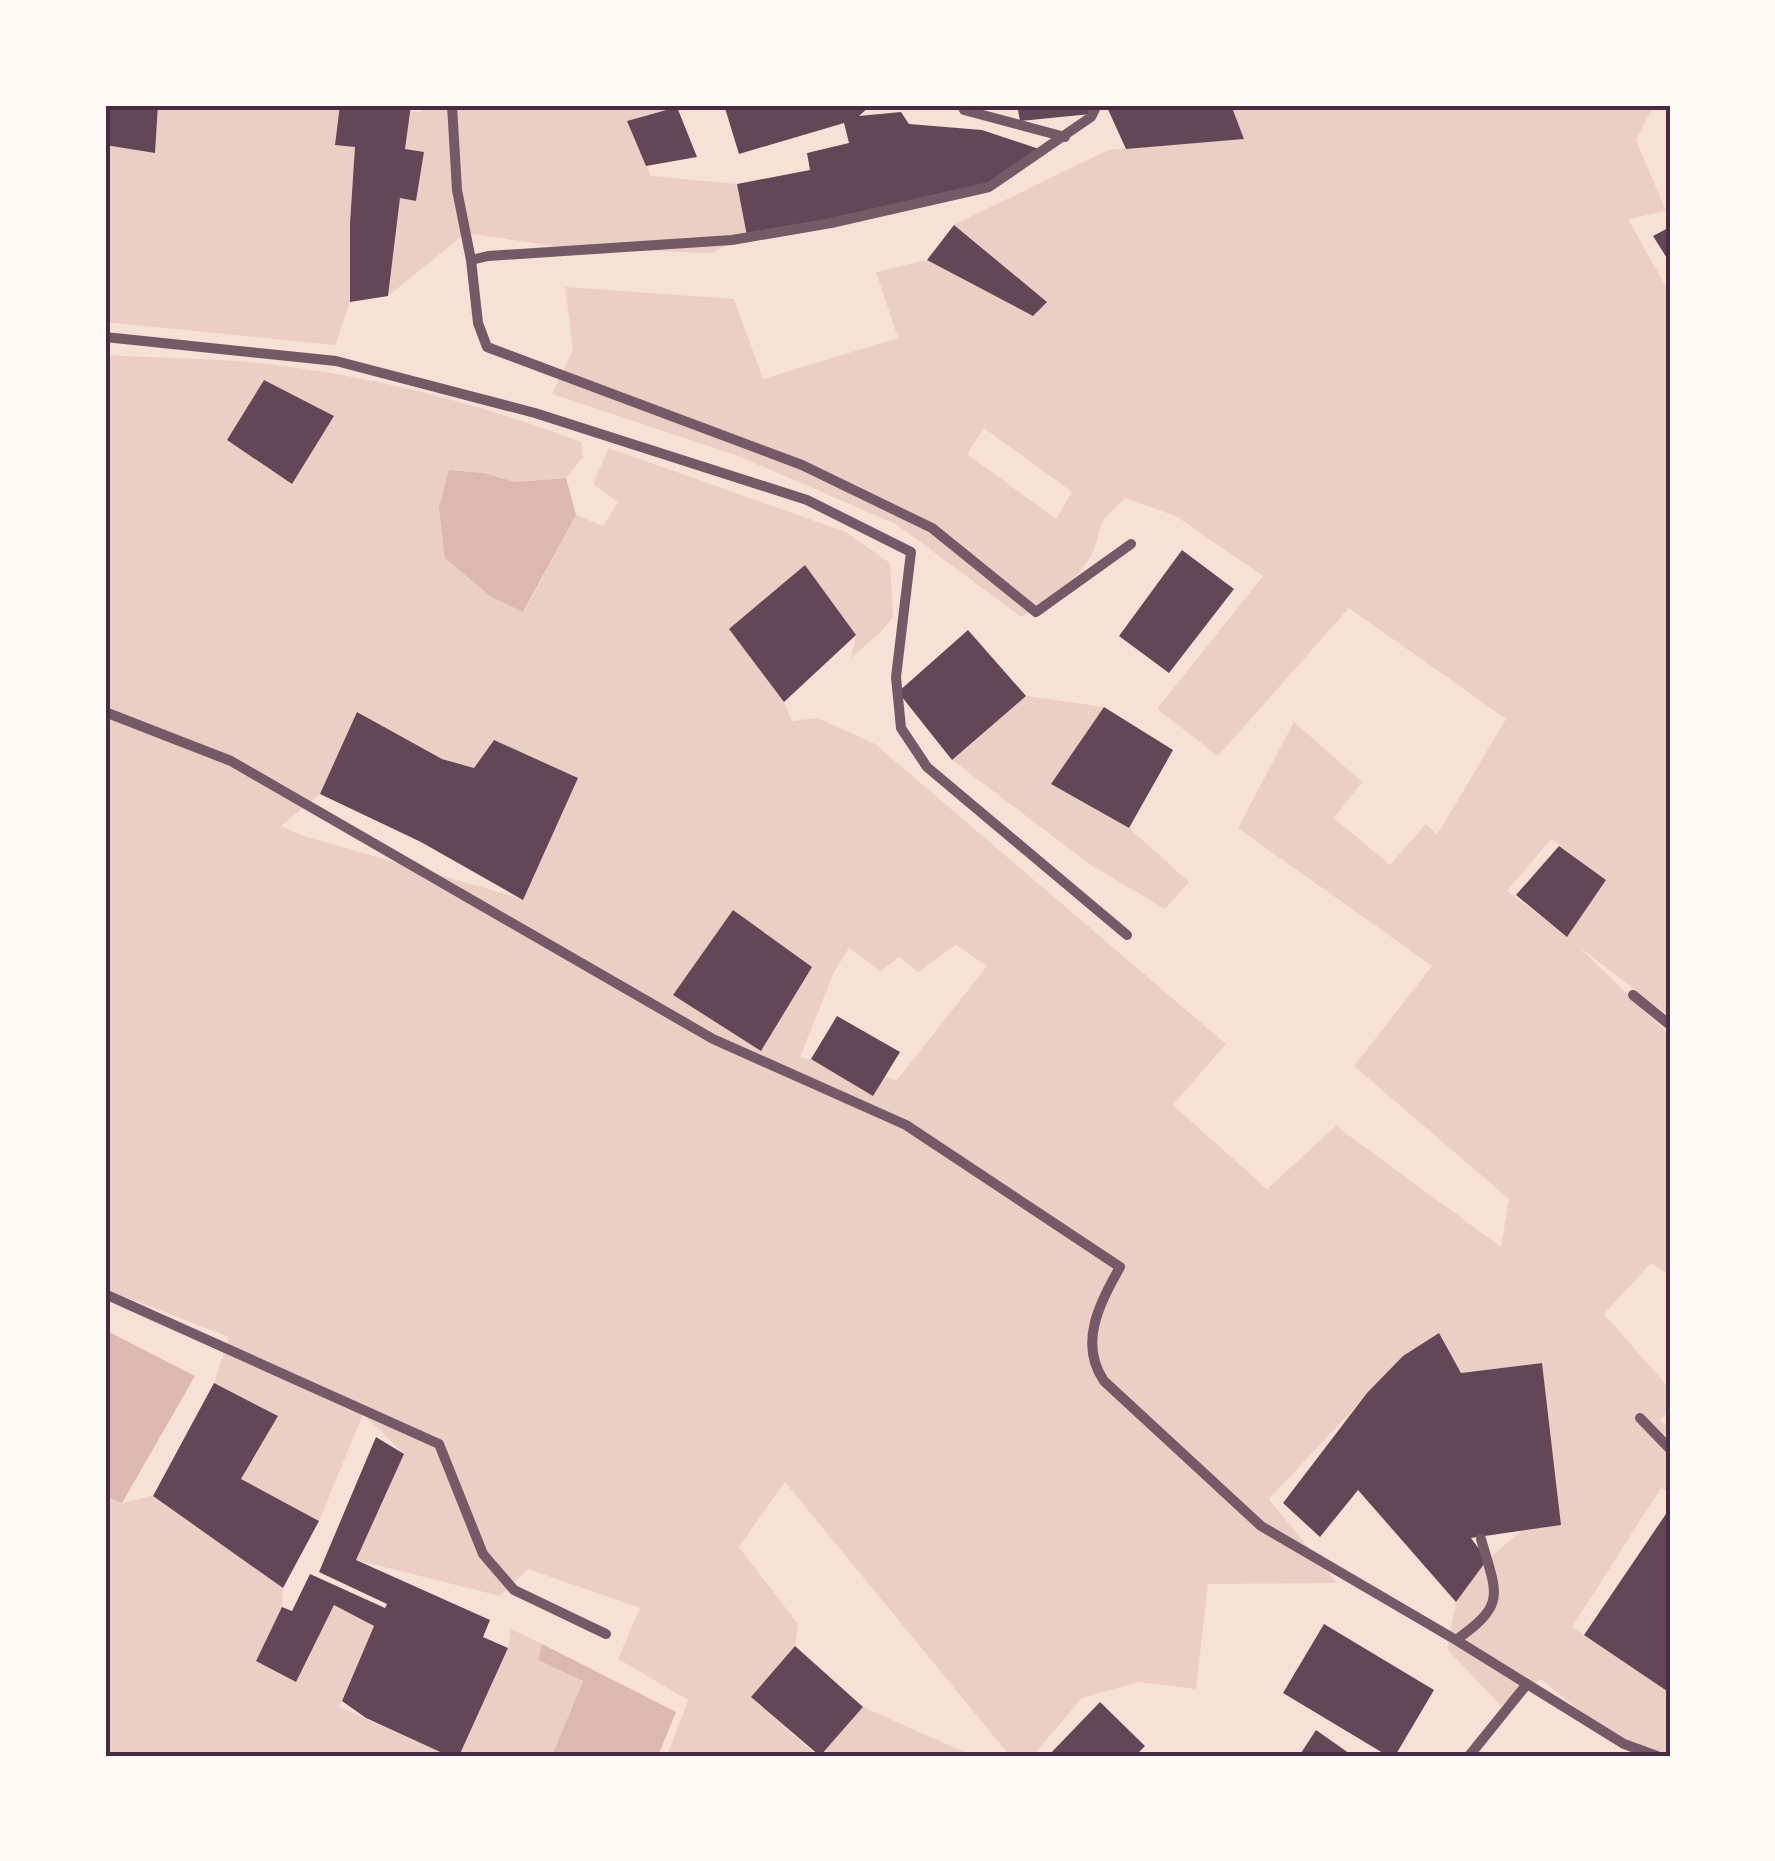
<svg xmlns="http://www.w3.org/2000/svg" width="1775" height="1861" viewBox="0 0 1775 1861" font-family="'PT Sans',sans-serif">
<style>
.green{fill:#ebcfc5;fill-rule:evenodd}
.water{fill:#dcb8b0}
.building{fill:#644757}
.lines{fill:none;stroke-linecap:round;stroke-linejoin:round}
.minor{stroke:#755966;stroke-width:10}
.neatline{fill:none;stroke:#4a2c40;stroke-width:4}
</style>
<rect width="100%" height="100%" fill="#f7e1d7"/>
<path class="green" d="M 158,105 L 340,105 L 355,147 L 350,223 L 350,302 L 335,345 L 105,322 L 105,145 L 155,153 Z
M 425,105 L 708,105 L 677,107 L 627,121 L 651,176 L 737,184 L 747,236 L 711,253 L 566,248 L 466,233 L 388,296 L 400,198 L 416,201 L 424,153 L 405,149 L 410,111 L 421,112 Z
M 1231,105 L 1654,105 L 1636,140 L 1666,211 L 1628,219 L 1670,294 L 1670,1017 L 1577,945 L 1670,1036 L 1670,1275 L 1651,1263 L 1604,1314 L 1670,1389 L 1670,1410 L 1660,1420 L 1670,1429 L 1670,1492 L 1661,1488 L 1572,1627 L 1666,1690 L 1670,1686 L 1670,1756 L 1634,1756 L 1541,1679 L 1501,1706 L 1447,1649 L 1456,1602 L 1487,1560 L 1523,1529 L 1561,1524 L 1542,1363 L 1461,1373 L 1439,1333 L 1403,1356 L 1269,1499 L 1337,1583 L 1208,1584 L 1196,1689 L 1139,1682 L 1082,1698 L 1036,1752 L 1040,1756 L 1010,1756 L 785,1482 L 739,1547 L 798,1624 L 795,1646 L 751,1697 L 817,1756 L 667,1756 L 688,1700 L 618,1659 L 640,1608 L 528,1569 L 500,1596 L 356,1560 L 404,1454 L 363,1414 L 319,1521 L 241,1479 L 278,1417 L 214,1383 L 229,1337 L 105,1289 L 105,355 C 159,358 213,358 267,364 C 374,376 481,404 581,442 L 583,457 L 566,478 L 515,482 L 484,473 L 449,470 L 524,612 L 576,515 L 603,526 L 618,502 L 593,484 L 609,448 L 846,532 L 890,563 L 893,617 L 881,632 L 851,658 L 856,635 L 805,565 L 730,629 L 784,702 L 792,721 L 818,718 L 875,744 L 1226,1044 L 1173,1105 L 1267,1189 L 1336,1126 L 1501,1247 L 1509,1199 L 1354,1066 L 1432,966 L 1238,828 L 1294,722 L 1362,782 L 1334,818 L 1390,865 L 1426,824 L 1437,835 L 1506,719 L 1349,608 L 1218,756 L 1157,709 L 1263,576 L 1176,516 L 1125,498 L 1103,520 L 1092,555 L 1066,590 L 1021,617 L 896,524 L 738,456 L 552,394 L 573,350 L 565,287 L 734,299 L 763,379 L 898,338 L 876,272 L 927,260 L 1033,316 L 1046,301 L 954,225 L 1108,150 L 1243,139 ZM 264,380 L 334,416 L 292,483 L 227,440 ZM 984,428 L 1072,492 L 1056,519 L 967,454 ZM 358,712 L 442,759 L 474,768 L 494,740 L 578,778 L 523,899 L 304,836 L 281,826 L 320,794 ZM 1551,839 L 1606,880 L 1567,936 L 1507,891 ZM 733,911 L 811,967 L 761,1050 L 673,995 ZM 956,945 L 987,966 L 897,1080 L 800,1057 L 834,972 L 849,948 L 881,971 L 899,957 L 918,972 Z
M 1026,696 L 1104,707 L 1051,784 L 1129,828 L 1189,882 L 1165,909 L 1091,865 L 952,760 Z
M 105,1496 L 122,1503 L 153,1496 L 283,1588 L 282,1607 L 256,1661 L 295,1682 L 334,1605 L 374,1626 L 339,1707 L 449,1756 L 105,1756 Z
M 511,1629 L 542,1644 L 539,1660 L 583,1680 L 553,1756 L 459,1756 L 508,1648 Z
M 863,1707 L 973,1756 L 820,1756 Z"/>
<path class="water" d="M 449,470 L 484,473 L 515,482 L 566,478 L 576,515 L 523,612 L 490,596 L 445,558 L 439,508 Z
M 105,1330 L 195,1376 L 122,1503 L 105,1496 Z
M 542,1644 L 676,1712 L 658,1756 L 552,1756 L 583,1681 L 538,1660 Z"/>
<path class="building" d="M 105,105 L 158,105 L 155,153 L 105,145 Z
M 340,105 L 411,105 L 405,149 L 424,152 L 416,201 L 400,198 L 388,296 L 350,302 L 350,223 L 355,147 L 335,145 Z
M 724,105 L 871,105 L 859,116 L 901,112 L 909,124 L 982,130 L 1042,150 L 988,183 L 867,214 L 747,236 L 737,184 L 810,170 L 807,153 L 849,143 L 844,123 L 739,154 Z
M 1017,105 L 1090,105 L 1091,114 L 1020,121 Z
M 1106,105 L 1231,105 L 1244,139 L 1126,149 Z
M 677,107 L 697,157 L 646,166 L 627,121 Z
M 954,225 L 1047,302 L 1033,316 L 927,260 Z
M 1670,227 L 1670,263 L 1653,236 Z
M 264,380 L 334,416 L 292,484 L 227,440 Z
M 1182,550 L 1234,589 L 1169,673 L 1119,636 Z
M 805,565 L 856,635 L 784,702 L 729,629 Z
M 968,630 L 1026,696 L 952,760 L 898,692 Z
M 1104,707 L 1173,750 L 1129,828 L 1051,784 Z
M 357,712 L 442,759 L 474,768 L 494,740 L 578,778 L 523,900 L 421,842 L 320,794 Z
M 1559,846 L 1606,880 L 1567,937 L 1516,895 Z
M 733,910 L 812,967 L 761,1051 L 673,995 Z
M 837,1016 L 900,1052 L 873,1096 L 811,1059 Z
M 1439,1333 L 1461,1373 L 1542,1363 L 1561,1525 L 1471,1538 L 1487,1560 L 1456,1602 L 1358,1490 L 1320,1537 L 1283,1503 L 1367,1393 L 1403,1356 Z
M 214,1383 L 278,1416 L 241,1479 L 319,1521 L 283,1588 L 153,1496 Z
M 376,1437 L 404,1454 L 356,1560 L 490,1620 L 483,1637 L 508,1648 L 459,1756 L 449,1756 L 366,1718 L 342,1701 L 374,1626 L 334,1605 L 296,1682 L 256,1661 L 282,1607 L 292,1611 L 310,1574 L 385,1608 L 387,1604 L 319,1572 Z
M 1670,1508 L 1670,1686 L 1667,1691 L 1584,1635 Z
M 1324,1624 L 1434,1690 L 1395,1756 L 1388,1756 L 1283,1693 Z
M 795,1646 L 863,1707 L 820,1756 L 751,1697 Z
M 1100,1702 L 1145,1746 L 1135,1756 L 1048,1756 Z
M 1316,1730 L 1353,1756 L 1299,1756 Z"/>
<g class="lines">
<path class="minor" d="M 452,105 L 457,190 L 471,260
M 962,105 L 964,110 L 1065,137
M 1097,105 L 1091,117 L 989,187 L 831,223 L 732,240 L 488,256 L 471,260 L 478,323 L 487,347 L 802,465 L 932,528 L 1036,612 L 1131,544
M 105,337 L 336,361 L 535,413 L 807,500 L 911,552 L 896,677 L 901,728 L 927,767 L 1127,935
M 105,712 L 231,761 L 713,1039 L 906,1125 L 1120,1267 C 1100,1303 1078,1343 1104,1381 L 1261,1526 L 1456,1640 L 1624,1744 L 1657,1756
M 1633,995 L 1670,1025
M 105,1294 L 439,1444 L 483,1554 L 514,1590 L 606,1634
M 1640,1418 L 1670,1449
M 1456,1640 C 1507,1604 1497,1595 1481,1539
M 1469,1756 L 1527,1684"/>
</g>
<rect width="1775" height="1861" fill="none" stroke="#fffaf5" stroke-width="215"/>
<rect x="108" y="108" width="1560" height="1646" class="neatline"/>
</svg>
